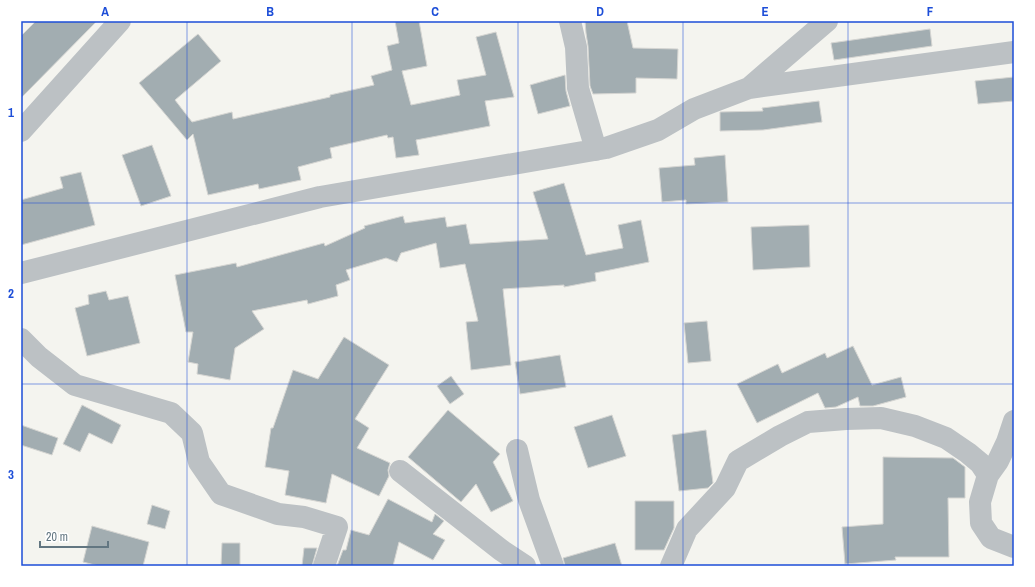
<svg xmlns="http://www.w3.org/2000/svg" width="1035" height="587" viewBox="0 0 1035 587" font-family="'Archivo Narrow',sans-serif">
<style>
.building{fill:#a2adb1;stroke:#d5d5d2}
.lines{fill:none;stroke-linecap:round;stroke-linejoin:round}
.minor{stroke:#bcc1c4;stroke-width:22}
.grid{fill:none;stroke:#1d4ed8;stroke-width:1;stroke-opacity:0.55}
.neatline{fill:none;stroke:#1d4ed8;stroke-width:1.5}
.grid-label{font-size:13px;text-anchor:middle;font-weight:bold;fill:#1d4ed8}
</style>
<rect width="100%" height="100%" fill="#f4f4ef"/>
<path class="building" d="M 36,21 L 97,21 L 21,98 L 21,36 Z
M 395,21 L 419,21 L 427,66 L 402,71 L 411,105 L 460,95 L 457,80 L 486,75 L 476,37 L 496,32 L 514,97 L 485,101 L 490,126 L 416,140 L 419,155 L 396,158 L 393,137 L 388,138 L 387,135 L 330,148 L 332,158 L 298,167 L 301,180 L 259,189 L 258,184 L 208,195 L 193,134 L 187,140 L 139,83 L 198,34 L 221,61 L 175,100 L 192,122 L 232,112 L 233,119 L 330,97 L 330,95 L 374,85 L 371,76 L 392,70 L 387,46 L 399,43 Z
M 585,21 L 627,21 L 633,48 L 678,49 L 677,79 L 636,78 L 636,93 L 593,94 L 590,86 L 588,46 L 586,33 Z
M 930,29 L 932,46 L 834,60 L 831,43 Z
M 565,75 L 566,91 L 570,106 L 538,114 L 530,85 Z
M 1014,77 L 1014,101 L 978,104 L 975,81 Z
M 819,101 L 822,122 L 763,130 L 720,131 L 720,112 L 763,111 L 762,108 Z
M 152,145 L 171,196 L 141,206 L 122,155 Z
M 725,155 L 728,202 L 686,204 L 686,200 L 662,202 L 659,168 L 695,165 L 694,158 Z
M 81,172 L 95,225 L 21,245 L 21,200 L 63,188 L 60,177 Z
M 564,183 L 586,255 L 623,248 L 618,225 L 641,220 L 649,262 L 595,273 L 596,281 L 564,287 L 564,285 L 503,289 L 511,365 L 471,370 L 466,322 L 478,321 L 465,264 L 440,268 L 436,243 L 401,253 L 397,262 L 386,258 L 346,270 L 350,280 L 336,285 L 338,296 L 308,304 L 307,300 L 252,311 L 264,329 L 235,348 L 230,380 L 197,374 L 198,364 L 188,362 L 193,332 L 186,332 L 175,275 L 236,263 L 237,267 L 324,243 L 325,246 L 365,228 L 364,226 L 403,216 L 405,223 L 445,217 L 447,227 L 466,224 L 470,244 L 548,239 L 533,192 Z
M 809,225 L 810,267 L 753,270 L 751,227 Z
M 106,291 L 109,300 L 128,296 L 140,343 L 87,356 L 75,308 L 89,304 L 88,295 Z
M 707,321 L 711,361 L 688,363 L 684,323 Z
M 344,337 L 389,365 L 355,419 L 369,428 L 357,448 L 390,463 L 388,470 L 389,476 L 379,496 L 332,474 L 326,503 L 285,495 L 289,471 L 265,467 L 271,428 L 273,428 L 293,370 L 318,379 Z
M 853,346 L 872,385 L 901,377 L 906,397 L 873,406 L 860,406 L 858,397 L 836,407 L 825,408 L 818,393 L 757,423 L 737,384 L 778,364 L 782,373 L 825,353 L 827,358 Z
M 560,355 L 566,387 L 520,394 L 515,362 Z
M 451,376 L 464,394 L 450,404 L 437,386 Z
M 82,405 L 121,425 L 112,444 L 89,433 L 80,452 L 63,444 Z
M 448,410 L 500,454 L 493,462 L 513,501 L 491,512 L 476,484 L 461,502 L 408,457 Z
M 612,415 L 626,456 L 588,468 L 574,427 Z
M 21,425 L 58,438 L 52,455 L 21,445 Z
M 706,430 L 713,483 L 708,488 L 679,491 L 672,435 Z
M 883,457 L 953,458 L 965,467 L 965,498 L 948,498 L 949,557 L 895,557 L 896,560 L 845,564 L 842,527 L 883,524 Z
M 388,499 L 432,522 L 435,514 L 444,521 L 433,534 L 445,540 L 433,560 L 399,542 L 393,566 L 337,566 L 343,550 L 346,550 L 351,530 L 369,535 Z
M 635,501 L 674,501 L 674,528 L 664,550 L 635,550 Z
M 152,505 L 170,511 L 165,529 L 147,524 Z
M 92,526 L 149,542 L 143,566 L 99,566 L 83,562 Z
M 222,543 L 240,543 L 240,566 L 221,566 Z
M 615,543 L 622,566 L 565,566 L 563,558 Z
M 304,548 L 317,548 L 312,566 L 302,566 Z"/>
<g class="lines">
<path class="minor" d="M 570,21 L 576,47 L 578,88 L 596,150
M 749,88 L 827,21
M 21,131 L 120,21
M 21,273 L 320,197 L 606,148 L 658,130 L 694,109 L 749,88 L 1014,52
M 21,339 L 39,357 L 75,385 L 171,413 L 192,433 L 199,462 L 221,494 L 278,514 L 304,517 L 337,527 L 324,566
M 1014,421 L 1007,442 L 998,461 L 988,475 L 980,502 L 981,523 L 991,538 L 1014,547
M 517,450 L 529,500 L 553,566
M 400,471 L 501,550 L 525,566
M 671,566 L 687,529 L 725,488 L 738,461 L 780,436 L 808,422 L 846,419 L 881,418 L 915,426 L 946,438 L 968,453 L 980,463 L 988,475"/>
</g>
<path class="grid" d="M 187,21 L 187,566M 352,21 L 352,566M 518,21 L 518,566M 683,21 L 683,566M 848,21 L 848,566M 21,203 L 1014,203M 21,384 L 1014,384"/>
<rect width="1035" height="587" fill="none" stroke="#ffffff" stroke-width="44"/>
<path d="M40 541v6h68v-6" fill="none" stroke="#627681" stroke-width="2"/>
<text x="46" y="541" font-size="12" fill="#627681" stroke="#ffffff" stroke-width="3" paint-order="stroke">20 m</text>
<rect x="22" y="22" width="991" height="543" class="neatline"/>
<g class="grid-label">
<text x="105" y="16">A</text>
<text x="270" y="16">B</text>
<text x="435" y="16">C</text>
<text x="600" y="16">D</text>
<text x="765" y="16">E</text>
<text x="930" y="16">F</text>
<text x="11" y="117">1</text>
<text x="11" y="298">2</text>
<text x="11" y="479">3</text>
</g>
</svg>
